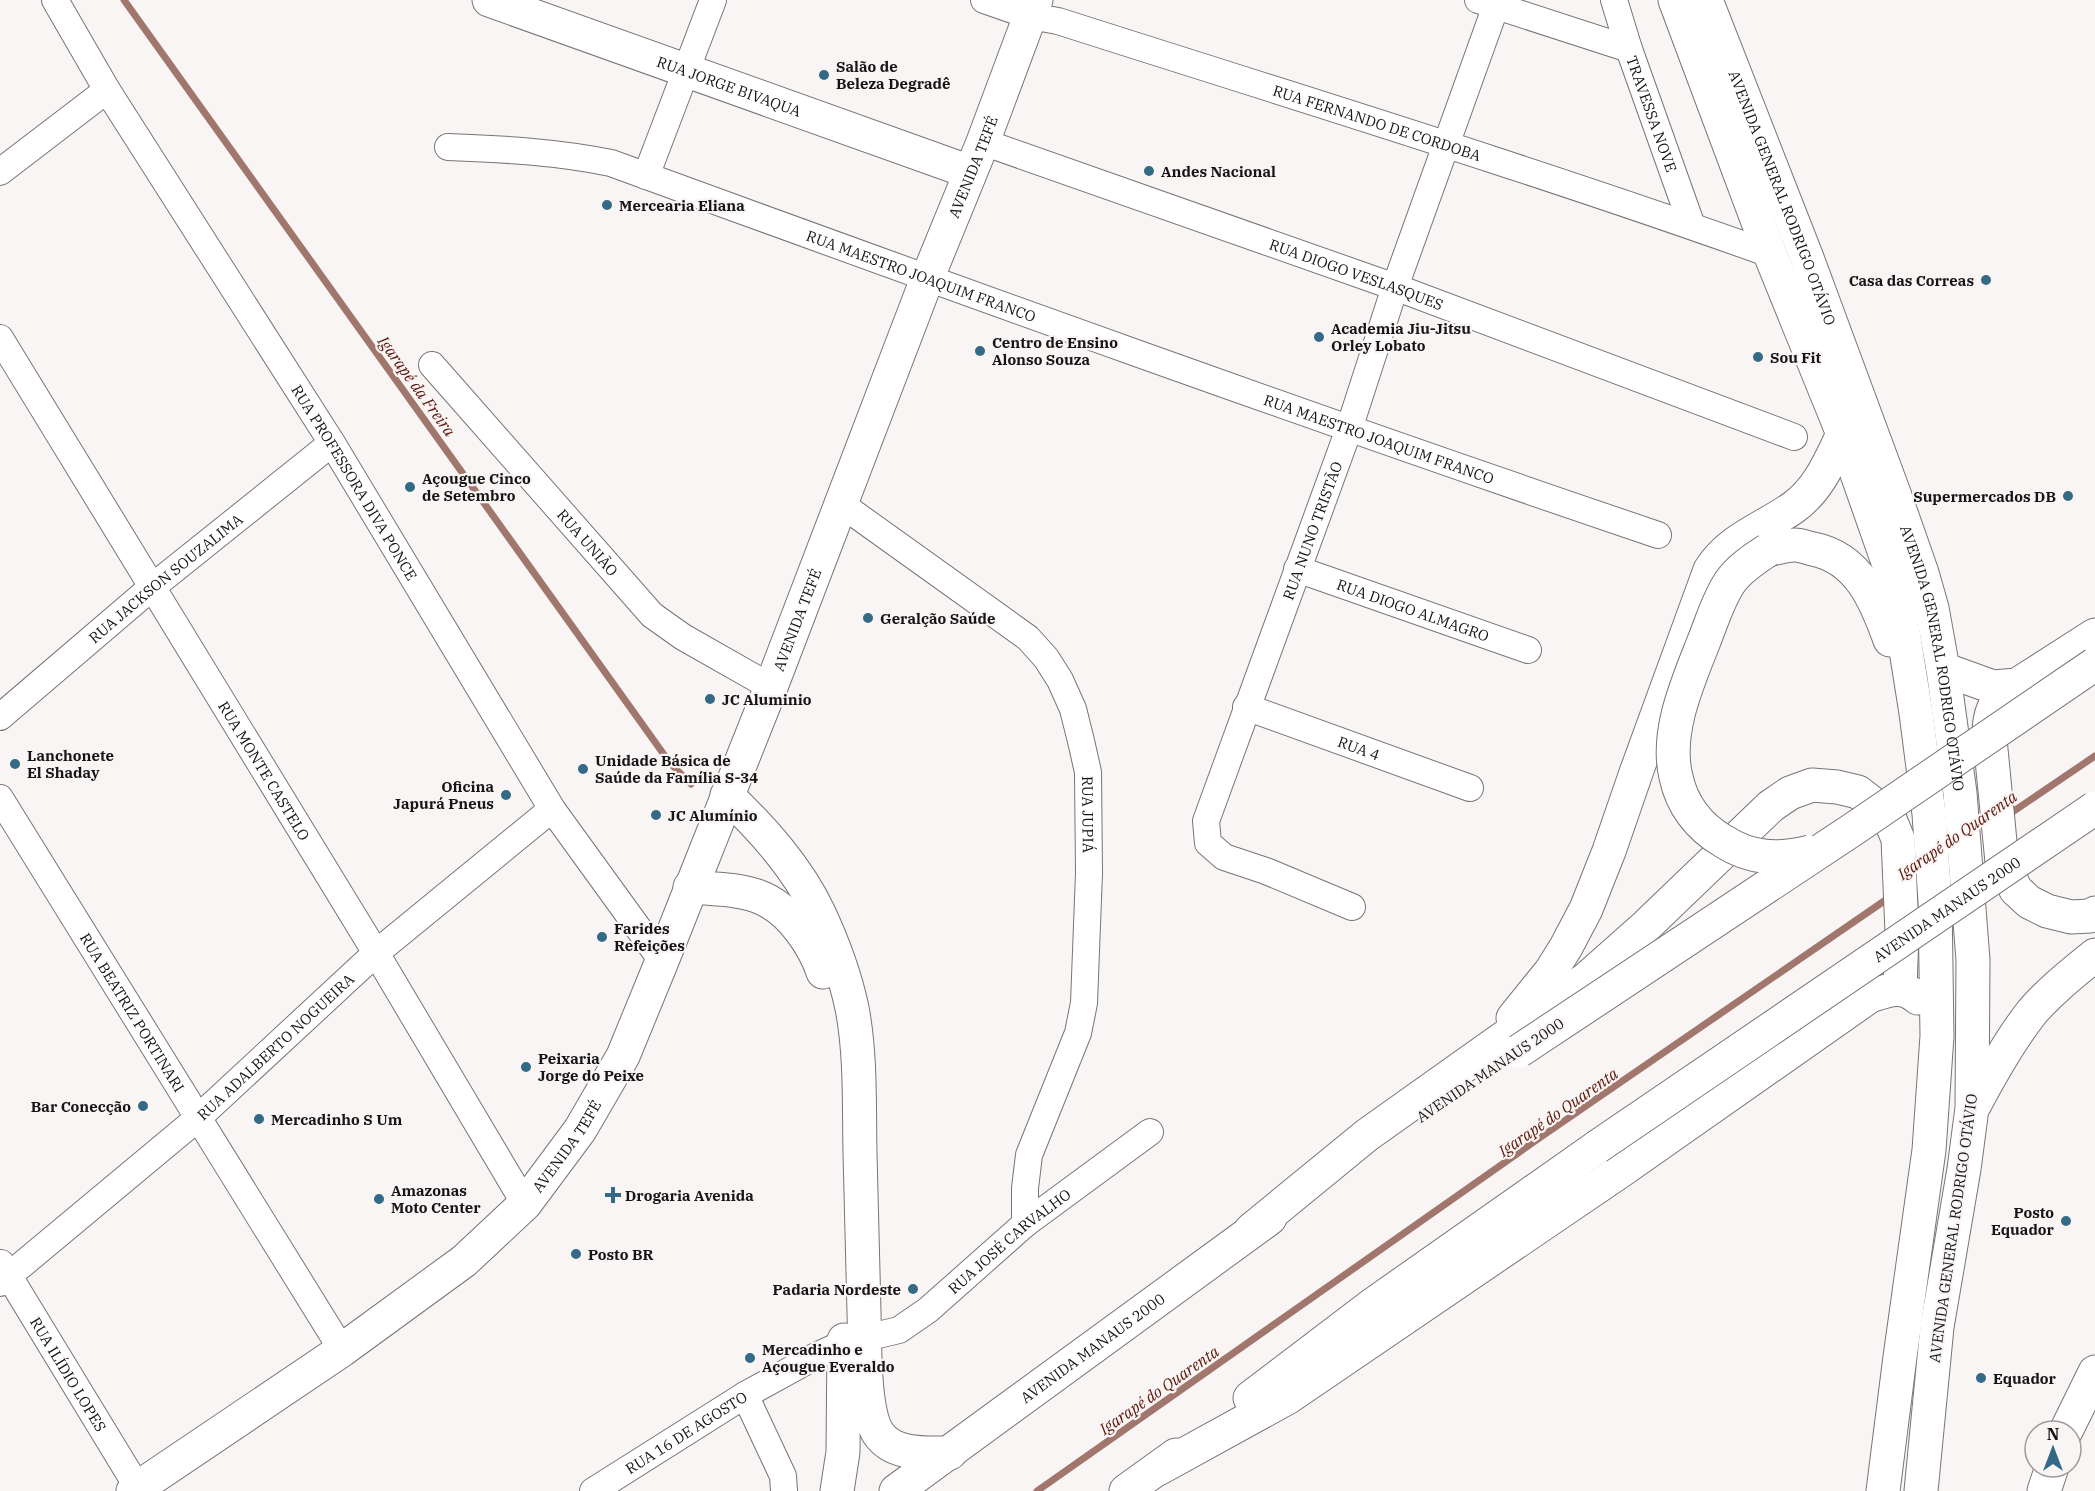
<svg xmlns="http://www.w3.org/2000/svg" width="2095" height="1491" viewBox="0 0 2095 1491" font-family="'IBM Plex Serif',serif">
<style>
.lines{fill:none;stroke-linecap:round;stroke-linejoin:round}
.stream{stroke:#a1766d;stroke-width:7}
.street-casing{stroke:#787574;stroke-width:28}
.secondary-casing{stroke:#787574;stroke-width:35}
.street{stroke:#fff;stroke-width:26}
.secondary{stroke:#fff;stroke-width:33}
.secondary-bridge-casing{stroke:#787574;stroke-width:35;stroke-linecap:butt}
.secondary-bridge{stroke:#fff;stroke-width:33}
.poi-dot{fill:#346a86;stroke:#f9f5f4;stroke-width:2}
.labels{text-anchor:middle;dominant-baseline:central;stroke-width:4.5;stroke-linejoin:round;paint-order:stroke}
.poi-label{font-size:15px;font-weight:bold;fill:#161515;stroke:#f9f5f4;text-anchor:start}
.street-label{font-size:15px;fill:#161515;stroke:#f9f5f4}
.water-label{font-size:16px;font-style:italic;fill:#5d1609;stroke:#f9f5f4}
</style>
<rect width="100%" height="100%" fill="#f9f5f4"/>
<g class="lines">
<path class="stream" d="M 124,0 L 670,763 L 691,784
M 2008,815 L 2095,756
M 1037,1491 L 1538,1139 L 1890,897"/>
<g class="street-casing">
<g id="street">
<path id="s1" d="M 55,0 L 107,90 L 332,443 L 552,809 L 662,961"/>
<path id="s2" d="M 984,0 L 1030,16 L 1058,21 C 1296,97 1535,170 1770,254"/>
<path d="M 1478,0 L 1629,49"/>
<path id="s3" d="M 1614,0 L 1629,49 L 1692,226"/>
<path id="s4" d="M 983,142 L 1395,287 L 1794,437"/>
<path id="s5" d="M 448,147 C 503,149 557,152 611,163 C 959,290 1307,416 1658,535"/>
<path d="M 0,172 L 107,90"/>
<path d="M 646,176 L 713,0"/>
<path id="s6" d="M 0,338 L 376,953 L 525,1204"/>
<path id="s7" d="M 432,365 L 652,615 L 683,637 L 771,687"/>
<path id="s8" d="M 841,504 L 1028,638 L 1046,658 L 1060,680 L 1073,709 L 1081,741 L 1088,772 L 1089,873 L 1084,1003 L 1078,1033 L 1029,1155 L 1025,1188 L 1025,1224"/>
<path id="s9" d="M 1297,569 L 1528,650"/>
<path id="s10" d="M 1246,707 L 1470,788"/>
<path id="s11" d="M 0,717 L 151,588 L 332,443"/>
<path id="s12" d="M 0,798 L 342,1350"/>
<path id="s13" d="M 1352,907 L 1266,871 L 1224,857 L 1208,843 L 1206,821 L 1349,429 L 1395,287 L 1498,0"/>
<path id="s14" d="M 1,1263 L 138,1488"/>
<path id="s15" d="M 0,1283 L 198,1118 L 376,953 L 552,809"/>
<path d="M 745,1395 L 783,1476 L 784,1491"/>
<path id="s16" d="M 593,1491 L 745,1395 L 816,1356 L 844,1343 L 899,1330 L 928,1310 L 1025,1224 L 1150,1132"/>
</g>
</g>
<g class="secondary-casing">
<g id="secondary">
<path id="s17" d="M 489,0 L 970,172"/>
<path d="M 1675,0 L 1770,254 L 1843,434 L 1889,565 L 1899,606 L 1916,713 L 1929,814 L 1935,901 L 1937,1036 L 1929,1150 L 1900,1357 L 1883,1491"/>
<path id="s18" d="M 1706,0 L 1807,258 L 1895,496 L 1922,573 L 1932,608 L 1943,669 L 1960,793 L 1973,960 L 1972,1108 L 1964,1169 L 1937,1327 L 1921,1491"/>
<path d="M 1768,550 C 1776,548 1786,545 1795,545 C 1801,545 1808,548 1813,549 C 1859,558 1876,601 1890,640"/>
<path d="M 1943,669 L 1993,687 L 2017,685 L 2095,635"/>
<path d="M 2017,685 C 1998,700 1991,704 1989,729 L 2002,862 L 2016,890 L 2029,902 L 2047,911 L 2071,917 L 2090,916 L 2095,913"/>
<path d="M 727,795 C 763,830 797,867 819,913 C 833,943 845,975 852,1008 C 861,1055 859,1105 860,1153 C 861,1206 863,1259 864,1312 C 865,1341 863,1410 878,1433 C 893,1456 926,1453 950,1453"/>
<path d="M 690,887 C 739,891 769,888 801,931 C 810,943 818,957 823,972"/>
<path d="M 1513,1018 L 1551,971 L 1566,947 L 1586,909 L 1609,851 L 1637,770 L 1710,570 C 1730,538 1765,528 1794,507 C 1819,489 1830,461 1843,434"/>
<path d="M 1975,1104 C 1992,1072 2010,1040 2032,1012 C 2051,990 2073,973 2095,955"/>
<path d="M 1251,1230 L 1367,1135 L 1585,980 L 1647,925 L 1771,806 L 1790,793 L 1812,785 L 1837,787 L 1858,792 L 1880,809 L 1891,822 L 1898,839 L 1902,932 L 1900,988"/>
<path d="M 1250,1398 L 1375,1303 L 1597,1147"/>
<path d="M 2066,1431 L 2095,1372"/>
<path d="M 1158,1469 L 1287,1398 L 1619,1172 L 1870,996 C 1888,990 1902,984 1918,998"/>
<path id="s19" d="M 133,1491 L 342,1350 L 464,1261 L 525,1204 L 580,1130 L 623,1056 L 662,961 L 771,687 L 927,279 L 983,142 L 1036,0"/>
<path d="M 837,1491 L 843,1452 L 844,1340"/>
<path id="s20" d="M 896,1491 L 1270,1218"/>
<path d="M 1126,1491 L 1176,1455"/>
<path d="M 2044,1491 L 2052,1467"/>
</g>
</g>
<use href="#street" class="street"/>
<use href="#secondary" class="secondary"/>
<g class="secondary-bridge-casing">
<g id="secondary-bridge">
<path d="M 1768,550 C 1754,559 1739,569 1730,582 C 1718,600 1712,621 1704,641 C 1688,682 1665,732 1676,777 C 1682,805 1699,827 1723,841 C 1751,859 1778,860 1810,852"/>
<path d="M 1519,1051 L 1855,828 L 2095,664"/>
<path id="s21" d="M 1597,1147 L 2095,808"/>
</g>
</g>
<use href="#secondary-bridge" class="secondary-bridge"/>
</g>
<g class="poi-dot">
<circle cx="824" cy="75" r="6"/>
<circle cx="1149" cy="171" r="6"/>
<circle cx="607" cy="205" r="6"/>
<circle cx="1986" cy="280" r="6"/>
<circle cx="1319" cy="337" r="6"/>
<circle cx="980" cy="351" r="6"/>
<circle cx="1758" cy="357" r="6"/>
<circle cx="410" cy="487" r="6"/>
<circle cx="2068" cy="496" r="6"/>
<circle cx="868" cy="618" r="6"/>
<circle cx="710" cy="699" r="6"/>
<circle cx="15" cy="764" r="6"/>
<circle cx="583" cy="769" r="6"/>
<circle cx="506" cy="795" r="6"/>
<circle cx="656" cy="815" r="6"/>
<circle cx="602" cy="937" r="6"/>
<circle cx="526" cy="1067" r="6"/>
<circle cx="143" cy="1106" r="6"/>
<circle cx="259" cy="1119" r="6"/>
<path d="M610 1186h6v6h6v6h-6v6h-6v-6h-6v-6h6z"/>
<circle cx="379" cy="1199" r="6"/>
<circle cx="2066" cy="1221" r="6"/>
<circle cx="576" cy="1254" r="6"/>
<circle cx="913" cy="1289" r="6"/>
<circle cx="750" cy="1358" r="6"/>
<circle cx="1981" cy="1378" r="6"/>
</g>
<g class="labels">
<g class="poi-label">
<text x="836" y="66">Salão de<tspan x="836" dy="17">Beleza Degradê</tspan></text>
<text x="1161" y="171">Andes Nacional</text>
<text x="619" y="205">Mercearia Eliana</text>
<text x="1974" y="280" text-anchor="end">Casa das Correas</text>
<text x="1331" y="328">Academia Jiu-Jitsu<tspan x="1331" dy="17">Orley Lobato</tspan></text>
<text x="992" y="342">Centro de Ensino<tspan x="992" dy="17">Alonso Souza</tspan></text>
<text x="1770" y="357">Sou Fit</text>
<text x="422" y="478">Açougue Cinco<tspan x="422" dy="17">de Setembro</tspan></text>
<text x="2056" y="496" text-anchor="end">Supermercados DB</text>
<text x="880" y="618">Geralção Saúde</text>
<text x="722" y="699">JC Aluminio</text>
<text x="27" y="755">Lanchonete<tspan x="27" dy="17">El Shaday</tspan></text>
<text x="595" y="760">Unidade Básica de<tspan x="595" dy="17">Saúde da Família S-34</tspan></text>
<text x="494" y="786" text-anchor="end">Oficina<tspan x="494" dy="17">Japurá Pneus</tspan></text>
<text x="668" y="815">JC Alumínio</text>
<text x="614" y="928">Farides<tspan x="614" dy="17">Refeições</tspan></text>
<text x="538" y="1058">Peixaria<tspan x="538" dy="17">Jorge do Peixe</tspan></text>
<text x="131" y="1106" text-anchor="end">Bar Conecção</text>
<text x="271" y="1119">Mercadinho S Um</text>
<text x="391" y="1190">Amazonas<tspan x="391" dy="17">Moto Center</tspan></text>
<text x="625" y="1195">Drogaria Avenida</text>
<text x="2054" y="1212" text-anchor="end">Posto<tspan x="2054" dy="17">Equador</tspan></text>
<text x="588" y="1254">Posto BR</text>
<text x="901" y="1289" text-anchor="end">Padaria Nordeste</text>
<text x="762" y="1349">Mercadinho e<tspan x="762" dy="17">Açougue Everaldo</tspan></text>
<text x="1993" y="1378">Equador</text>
</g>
<g class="street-label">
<text stroke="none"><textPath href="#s17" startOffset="255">RUA JORGE BIVAQUA</textPath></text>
<text stroke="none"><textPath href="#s3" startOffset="120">TRAVESSA NOVE</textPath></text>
<text stroke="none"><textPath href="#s2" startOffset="412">RUA FERNANDO DE CORDOBA</textPath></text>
<text stroke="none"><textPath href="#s19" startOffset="1620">AVENIDA TEFÉ</textPath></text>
<text stroke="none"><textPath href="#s18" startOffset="212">AVENIDA GENERAL RODRIGO OTÁVIO</textPath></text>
<text stroke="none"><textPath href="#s4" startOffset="396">RUA DIOGO VESLASQUES</textPath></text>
<text stroke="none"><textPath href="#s5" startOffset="494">RUA MAESTRO JOAQUIM FRANCO</textPath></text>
<text stroke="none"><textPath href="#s5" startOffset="980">RUA MAESTRO JOAQUIM FRANCO</textPath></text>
<text stroke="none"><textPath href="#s1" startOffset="568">RUA PROFESSORA DIVA PONCE</textPath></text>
<text stroke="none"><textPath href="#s13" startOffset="490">RUA NUNO TRISTÃO</textPath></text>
<text stroke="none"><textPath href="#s7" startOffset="236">RUA UNIÃO</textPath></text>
<text stroke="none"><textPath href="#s11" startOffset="216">RUA JACKSON SOUZALIMA</textPath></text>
<text stroke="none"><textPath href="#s9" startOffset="123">RUA DIOGO ALMAGRO</textPath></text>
<text stroke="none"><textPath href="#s19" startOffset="1134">AVENIDA TEFÉ</textPath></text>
<text stroke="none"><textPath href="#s18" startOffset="698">AVENIDA GENERAL RODRIGO OTÁVIO</textPath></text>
<text stroke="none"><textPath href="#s10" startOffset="120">RUA 4</textPath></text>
<text stroke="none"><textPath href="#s6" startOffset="507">RUA MONTE CASTELO</textPath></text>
<text stroke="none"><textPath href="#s8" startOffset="422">RUA JUPIÁ</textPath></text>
<text stroke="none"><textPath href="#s21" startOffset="423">AVENIDA MANAUS 2000</textPath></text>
<text stroke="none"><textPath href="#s12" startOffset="252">RUA BEATRIZ PORTINARI</textPath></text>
<text stroke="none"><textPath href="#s15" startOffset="363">RUA ADALBERTO NOGUEIRA</textPath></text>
<text transform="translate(1490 1070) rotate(-34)">AVENIDA MANAUS 2000</text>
<text stroke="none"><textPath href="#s19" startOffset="558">AVENIDA TEFÉ</textPath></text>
<text transform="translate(1953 1228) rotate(-82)">AVENIDA GENERAL RODRIGO OTÁVIO</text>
<text stroke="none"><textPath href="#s16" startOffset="490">RUA JOSÉ CARVALHO</textPath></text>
<text stroke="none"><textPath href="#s20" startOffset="243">AVENIDA MANAUS 2000</textPath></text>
<text stroke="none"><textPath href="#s14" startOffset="130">RUA ILÍDIO LOPES</textPath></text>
<text stroke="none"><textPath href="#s16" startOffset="110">RUA 16 DE AGOSTO</textPath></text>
</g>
<g class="water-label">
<text transform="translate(417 386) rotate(54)">Igarapé da Freira</text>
<text transform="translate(1957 835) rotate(-35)">Igarapé do Quarenta</text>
<text transform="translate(1558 1112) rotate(-35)">Igarapé do Quarenta</text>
<text transform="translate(1159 1390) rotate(-35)">Igarapé do Quarenta</text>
</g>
</g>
<g transform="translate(2053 1449)"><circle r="28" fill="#f9f5f4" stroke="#9e9b9b" stroke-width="1.5"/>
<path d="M0-4.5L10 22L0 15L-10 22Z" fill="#346a86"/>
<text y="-9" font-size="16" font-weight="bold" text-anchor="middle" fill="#161515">N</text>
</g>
</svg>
